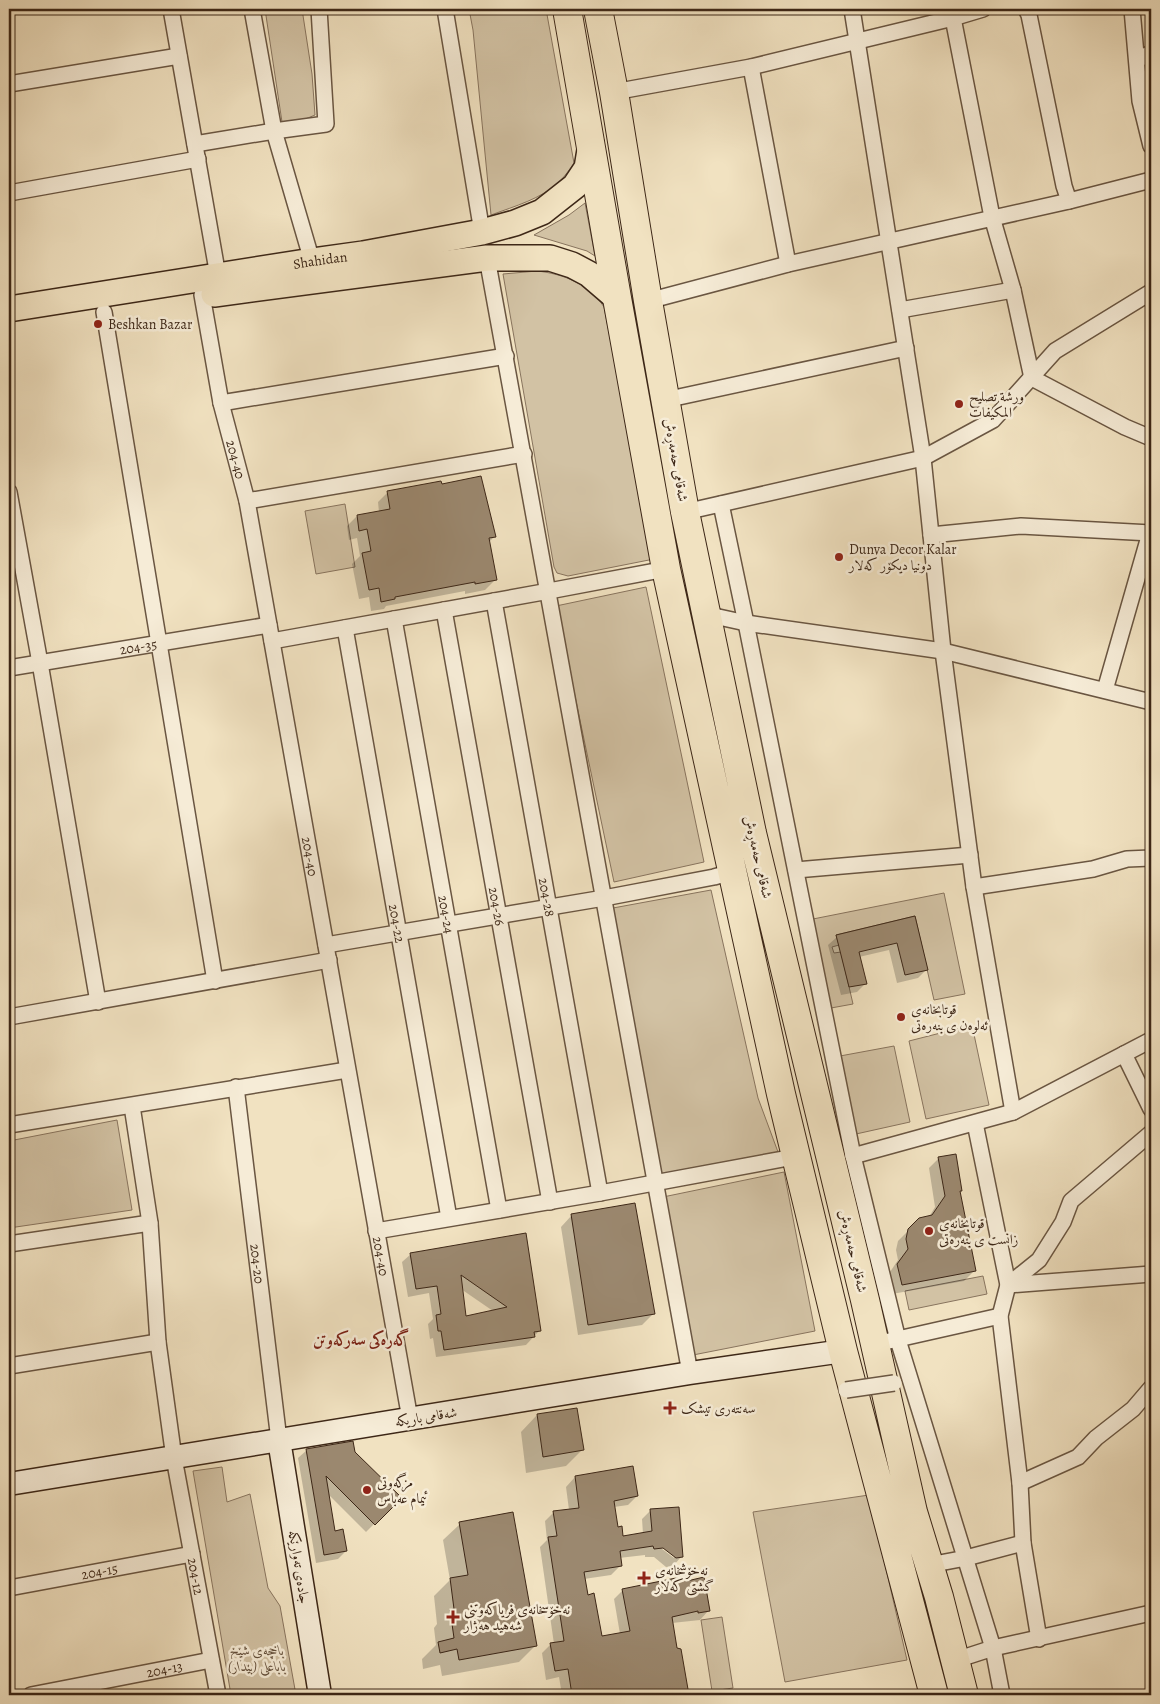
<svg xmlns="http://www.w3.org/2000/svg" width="1160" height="1704" viewBox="0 0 1160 1704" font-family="Alegreya,Amiri,serif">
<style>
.green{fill:#d2c2a4;stroke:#88745e}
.shadow{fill:#0003;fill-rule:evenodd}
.building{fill:#9b886f;stroke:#3d2717;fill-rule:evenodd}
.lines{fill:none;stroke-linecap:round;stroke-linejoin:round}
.street-casing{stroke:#6a5642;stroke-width:18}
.secondary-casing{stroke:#3d2717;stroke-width:25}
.primary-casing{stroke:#3d2717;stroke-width:28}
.highway-casing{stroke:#3d2717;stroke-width:30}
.street{stroke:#f6ecd7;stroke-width:15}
.secondary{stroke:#f6ecd7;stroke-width:22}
.primary{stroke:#f1e2c1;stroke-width:25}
.highway{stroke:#f1e2c1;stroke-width:28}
.street-bridge-casing{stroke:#6a5642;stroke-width:18;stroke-linecap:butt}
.street-bridge{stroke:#f6ecd7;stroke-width:15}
.poi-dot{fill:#8f2418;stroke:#f6ecd7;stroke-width:2}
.labels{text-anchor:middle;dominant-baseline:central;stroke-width:5;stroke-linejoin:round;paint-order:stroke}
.street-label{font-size:14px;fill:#3d2717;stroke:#f6ecd7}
.poi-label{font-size:14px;fill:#3d2717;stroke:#f6ecd7;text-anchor:start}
.park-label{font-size:14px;font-style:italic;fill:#624e3a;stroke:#f6ecd7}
.quarter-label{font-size:16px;font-weight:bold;fill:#7a1f14;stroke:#f6ecd7}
</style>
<rect width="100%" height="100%" fill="#f1e2c1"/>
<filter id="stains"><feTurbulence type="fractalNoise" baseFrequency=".004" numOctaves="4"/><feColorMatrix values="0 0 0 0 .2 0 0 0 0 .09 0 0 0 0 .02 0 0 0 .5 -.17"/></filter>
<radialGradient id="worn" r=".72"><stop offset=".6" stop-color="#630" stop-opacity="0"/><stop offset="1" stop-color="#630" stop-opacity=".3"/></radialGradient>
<path class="green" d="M 265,9 L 302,9 L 312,74 L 315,115 L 303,120 L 282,122 Z
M 469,9 L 546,9 L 574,163 C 570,169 565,176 559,182 C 541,199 515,206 491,215 L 473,30 Z
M 585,203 L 595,256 L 587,251 L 534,235 L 569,215 Z
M 537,271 C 564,274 589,284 604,307 L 654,559 L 568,576 L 557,573 L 554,567 L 503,274 Z
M 345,504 L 355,567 L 316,574 L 305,511 Z
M 646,587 L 704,862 L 614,882 L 556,606 Z
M 711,890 L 758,1098 L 778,1152 L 660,1174 L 613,908 Z
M 944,893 L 965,994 L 934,1000 L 915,916 L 836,935 L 839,945 L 832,947 L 834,953 L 841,952 L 853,1004 L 831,1008 L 813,919 Z
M 972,1025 L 989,1105 L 926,1119 L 909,1041 Z
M 894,1046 L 910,1122 L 856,1134 L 840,1056 Z
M 117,1120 L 132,1210 L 9,1228 L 9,1141 Z
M 784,1172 L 815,1331 L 693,1355 L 663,1197 Z
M 983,1276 L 987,1294 L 909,1310 L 905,1291 Z
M 222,1467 L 227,1502 L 250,1494 L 268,1588 L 280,1606 L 296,1695 L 231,1695 L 193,1471 Z
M 869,1495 L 907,1660 L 785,1682 L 753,1512 Z
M 722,1617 L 733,1688 L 712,1691 L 701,1620 Z"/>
<path class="shadow" d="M 388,492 L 495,536 L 488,543 L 495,580 L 485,590 L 465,594 L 465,591 L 386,606 L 384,609 L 371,611 L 369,597 L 359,599 L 352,564 L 360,556 L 357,538 L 349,540 L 347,526 L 357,516 L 379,512 L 378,502 Z
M 914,918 L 927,969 L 918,978 L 897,983 L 889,950 L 859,957 L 865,984 L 857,992 L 841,995 L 828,945 L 837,937 Z
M 939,1158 L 961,1191 L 959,1193 L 974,1271 L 964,1281 L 892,1294 L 888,1275 L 898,1260 L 896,1250 L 898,1241 L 920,1219 L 929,1217 L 935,1207 L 929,1168 Z
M 572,1215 L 653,1314 L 642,1325 L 578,1335 L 561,1227 Z
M 525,1234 L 540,1330 L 526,1345 L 436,1357 L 433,1338 L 430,1339 L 428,1324 L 433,1319 L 429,1293 L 408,1297 L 402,1262 L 411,1254 ZM 461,1289 L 493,1311 L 465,1317 Z
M 537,1415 L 583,1449 L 566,1466 L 526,1473 L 521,1432 Z
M 307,1450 L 354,1452 L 400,1498 L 366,1532 L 328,1494 L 333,1532 L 346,1551 L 338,1559 L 316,1563 L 298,1458 Z
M 575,1477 L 637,1496 L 628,1505 L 614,1507 L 617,1528 L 622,1537 L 643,1534 L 642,1519 L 651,1510 L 682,1556 L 673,1566 L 666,1567 L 654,1557 L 645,1557 L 645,1555 L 619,1558 L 620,1566 L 611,1575 L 584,1579 L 586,1596 L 601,1638 L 620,1634 L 614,1599 L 623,1590 L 686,1582 L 709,1610 L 700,1620 L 672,1623 L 676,1649 L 680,1650 L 688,1695 L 562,1695 L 559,1677 L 546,1680 L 542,1653 L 551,1644 L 554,1644 L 540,1547 L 547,1540 L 545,1521 L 554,1512 L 569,1510 L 566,1487 ZM 659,1543 L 674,1555 L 674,1558 L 657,1545 Z
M 460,1524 L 536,1645 L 519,1662 L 442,1676 L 440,1665 L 423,1669 L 422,1659 L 436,1645 L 434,1628 L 437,1624 L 434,1596 L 450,1580 L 443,1540 Z"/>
<path class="building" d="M 481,476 L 496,537 L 489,538 L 497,580 L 475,584 L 475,582 L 395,597 L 395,599 L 381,602 L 379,588 L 369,590 L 362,553 L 371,551 L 367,529 L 359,531 L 357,515 L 390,509 L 387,491 L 441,481 L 442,484 Z
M 915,916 L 928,970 L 905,975 L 897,943 L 859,952 L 867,984 L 849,987 L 836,935 Z
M 956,1154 L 962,1191 L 960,1191 L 976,1271 L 902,1285 L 897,1264 L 908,1249 L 906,1239 L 908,1229 L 919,1218 L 932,1215 L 945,1196 L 938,1157 Z
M 635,1203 L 655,1314 L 588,1325 L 571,1214 Z
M 526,1233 L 541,1331 L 534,1332 L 535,1337 L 444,1350 L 441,1331 L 438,1331 L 436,1315 L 441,1314 L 437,1286 L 416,1289 L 410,1253 ZM 461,1275 L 507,1307 L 466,1316 Z
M 577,1408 L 584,1450 L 543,1457 L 537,1414 Z
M 353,1441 L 355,1452 L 402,1498 L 375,1525 L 326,1476 L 335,1531 L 343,1529 L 347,1551 L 324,1555 L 306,1449 Z
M 633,1466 L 638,1496 L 614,1501 L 618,1527 L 622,1526 L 623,1536 L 652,1531 L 650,1509 L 679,1507 L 683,1557 L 676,1558 L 663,1548 L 654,1549 L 653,1546 L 620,1551 L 622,1566 L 584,1572 L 588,1595 L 594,1593 L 602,1636 L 630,1631 L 622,1589 L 686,1576 L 687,1581 L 704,1577 L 710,1611 L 698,1613 L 698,1611 L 672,1617 L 677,1648 L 681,1649 L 689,1695 L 664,1695 L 663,1690 L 631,1695 L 572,1695 L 568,1669 L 555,1671 L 550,1643 L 564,1641 L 548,1537 L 557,1536 L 553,1511 L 579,1508 L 575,1476 Z
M 513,1512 L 537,1646 L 459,1660 L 457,1649 L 440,1653 L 438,1642 L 454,1638 L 450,1610 L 454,1609 L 450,1578 L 468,1575 L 459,1522 Z"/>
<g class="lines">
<g class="street-casing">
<g id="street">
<path d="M 171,9 L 218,276"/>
<path d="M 252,9 L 274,131 L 312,261"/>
<path d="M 445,9 L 482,232"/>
<path d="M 852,9 L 923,458 L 943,651 L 974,887 L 1013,1112"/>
<path d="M 1026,9 L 1029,15 L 1064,186 L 1069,201"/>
<path d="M 1132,9 L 1140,101 L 1151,146"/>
<path d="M 953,18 L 992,217 L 1013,290 L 1032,378 L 1125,427 L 1151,438"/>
<path d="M 1137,60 L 1151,53"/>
<path d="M 751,67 L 788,264"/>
<path d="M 9,84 L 179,56"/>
<path d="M 614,92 L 751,67 L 953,18 L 983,9"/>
<path d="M 195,144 L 274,131 L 326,124 L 319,9"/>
<path d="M 9,193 L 198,159"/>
<path d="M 487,258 L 690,1373"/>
<path id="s1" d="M 202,295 L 221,403 L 247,501 L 410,1419"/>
<path d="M 648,301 L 788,264 L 1069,201 L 1151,180"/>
<path d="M 900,310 L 1013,290"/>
<path d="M 104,312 L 215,981"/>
<path d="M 665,400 L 906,348"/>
<path d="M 221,403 L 506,356"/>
<path d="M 9,492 L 40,663 L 98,1002"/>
<path d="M 247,501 L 524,454"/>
<path d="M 721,504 L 746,623 L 853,1156 L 898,1340 L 993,1648 L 1002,1695"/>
<path d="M 685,512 L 923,458 L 993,420 L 1055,351 L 1151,292"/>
<path d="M 931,535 L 1021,526 L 1151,533"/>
<path id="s2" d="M 494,601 L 600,1193"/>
<path id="s3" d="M 444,610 L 550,1202"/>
<path d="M 705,614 L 746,623 L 943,651 L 1151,702"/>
<path id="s4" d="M 394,619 L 499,1210"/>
<path id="s5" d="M 345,628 L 449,1218"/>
<path d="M 272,641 L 549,591 L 666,569"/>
<path id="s6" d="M 9,668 L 269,625"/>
<path d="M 1105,690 L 1150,533"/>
<path d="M 796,870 L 970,855"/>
<path d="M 974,887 L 1093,869 L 1127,859 L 1151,858"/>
<path d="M 326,945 L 604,898 L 714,877 L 732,872"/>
<path d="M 9,1017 L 329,960"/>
<path d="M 1124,1054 L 1151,1109"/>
<path id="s7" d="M 236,1087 L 279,1440"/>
<path id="s8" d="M 132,1106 L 150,1223 L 158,1342 L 174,1458 L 218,1695"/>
<path d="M 975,1123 L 1008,1285 L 1151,1274"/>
<path d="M 9,1125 L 347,1070"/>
<path d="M 853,1156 L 1013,1112 L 1151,1040"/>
<path d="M 376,1231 L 600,1193 L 783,1159 L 795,1155"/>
<path d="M 9,1244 L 150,1223"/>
<path d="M 889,1341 L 1000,1316"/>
<path d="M 9,1366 L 158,1342"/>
<path d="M 1020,1483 L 1078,1457 L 1096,1438 L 1133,1409 L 1151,1388"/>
<path d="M 929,1565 L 966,1558 L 1023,1543"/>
<path id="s9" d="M 9,1588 L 192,1554"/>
<path d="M 1039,1639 L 1023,1543 L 1020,1483 L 1000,1316 L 1008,1285 L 1039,1260 L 1063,1222 L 1071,1201 L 1151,1133"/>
<path d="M 956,1660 L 993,1648 L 1151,1613"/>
<path id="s10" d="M 31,1695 L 211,1660"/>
</g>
</g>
<g class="secondary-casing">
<path id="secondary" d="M 279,1440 L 320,1695
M 9,1484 L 690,1373 L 843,1351"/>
</g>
<g class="primary-casing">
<g id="primary">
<path d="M 214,294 L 487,258 L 550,258 L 572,265 L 589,274 L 617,298"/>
<path id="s11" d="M 9,309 L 312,261 L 363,254 L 482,232 L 515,223 L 542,212 L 575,186 L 587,168 L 591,144"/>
</g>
</g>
<g class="highway-casing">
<path id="highway" d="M 567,9 L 617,298 L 666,569 L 781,1094 L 843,1351 L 934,1695
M 598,9 L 614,92 L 648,301 L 685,512 L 752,833 L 865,1300 L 913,1512 L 939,1597 L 964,1695"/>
</g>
<use href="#street" class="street"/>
<use href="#secondary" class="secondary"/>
<use href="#primary" class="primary"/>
<use href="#highway" class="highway"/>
<g class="street-bridge-casing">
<path id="street-bridge" d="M 846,1390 L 894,1383"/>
</g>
<use href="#street-bridge" class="street-bridge"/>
</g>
<g class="poi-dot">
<circle cx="98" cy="324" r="5"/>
<circle cx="959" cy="404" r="5"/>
<circle cx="839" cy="557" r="5"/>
<circle cx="901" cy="1017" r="5"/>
<circle cx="929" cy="1231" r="5"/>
<path d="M667.5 1400.5h5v5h5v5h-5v5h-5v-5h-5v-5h5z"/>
<circle cx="367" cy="1490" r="5"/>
<path d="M641.5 1570.5h5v5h5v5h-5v5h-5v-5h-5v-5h5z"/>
<path d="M450.5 1609.5h5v5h5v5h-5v5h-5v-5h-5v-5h5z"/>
</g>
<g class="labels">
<g class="street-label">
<text stroke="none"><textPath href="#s11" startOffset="315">Shahidan</textPath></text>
<text stroke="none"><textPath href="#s1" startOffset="168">204-40</textPath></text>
<text transform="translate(676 460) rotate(80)">شەقامی حەمەڕەش</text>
<text stroke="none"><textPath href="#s6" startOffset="131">204-35</textPath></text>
<text stroke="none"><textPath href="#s1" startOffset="572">204-40</textPath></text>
<text transform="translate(758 857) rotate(77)">شەقامی حەمەڕەش</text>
<text stroke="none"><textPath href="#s2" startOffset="301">204-28</textPath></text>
<text stroke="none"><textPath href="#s3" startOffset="301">204-26</textPath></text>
<text stroke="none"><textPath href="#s4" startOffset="300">204-24</textPath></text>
<text stroke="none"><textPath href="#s5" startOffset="300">204-22</textPath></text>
<text transform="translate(853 1251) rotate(77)">شەقامی حەمەڕەش</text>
<text stroke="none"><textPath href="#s1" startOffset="978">204-40</textPath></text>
<text stroke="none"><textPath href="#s7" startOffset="178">204-20</textPath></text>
<text transform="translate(426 1417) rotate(-9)">شەقامی باریکە</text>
<text transform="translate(299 1567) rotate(81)">جادەی تەوارێکە</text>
<text stroke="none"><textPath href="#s9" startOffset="92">204-15</textPath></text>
<text stroke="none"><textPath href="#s8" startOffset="475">204-12</textPath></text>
<text stroke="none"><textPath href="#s10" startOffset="136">204-13</textPath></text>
</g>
<g class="poi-label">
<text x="108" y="324">Beshkan Bazar</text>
<text x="969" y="396">ورشة تصليح<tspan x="969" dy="16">المكيفات</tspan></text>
<text x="849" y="549">Dunya Decor Kalar<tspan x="849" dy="16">دونیا دیکۆر کەلار</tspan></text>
<text x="911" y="1009">قوتابخانەی<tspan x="911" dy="16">ئەلوەن ی بنەرەتی</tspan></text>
<text x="939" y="1223">قوتابخانەی<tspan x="939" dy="16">زانست ی بنەرەتی</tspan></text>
<text x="681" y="1408">سەنتەری تیشک</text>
<text x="377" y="1482">مزگەوتی<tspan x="377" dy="16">ئیمام عەباس</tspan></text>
<text x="655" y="1570">نەخۆشخانەی<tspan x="655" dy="16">گشتی کەلار</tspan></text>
<text x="464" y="1609">نەخۆسخانەی فریاکەوتنی<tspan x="464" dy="16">شەهید هەژار</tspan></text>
</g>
<g class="park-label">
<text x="257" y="1650">باخچەی شێخ<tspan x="257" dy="16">باباعلی (بێدار)</tspan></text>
</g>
<g class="quarter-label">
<text x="361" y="1340">گەرەکی سەرکەوتن</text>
</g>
</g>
<rect width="1160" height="1704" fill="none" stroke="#f1e2c1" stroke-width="30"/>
<rect x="10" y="10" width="1140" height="1684" fill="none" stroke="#3d2717" stroke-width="2.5"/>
<rect x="15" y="15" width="1130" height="1674" fill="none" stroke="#3d2717"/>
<rect width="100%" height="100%" filter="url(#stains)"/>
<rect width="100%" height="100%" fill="url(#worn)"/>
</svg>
